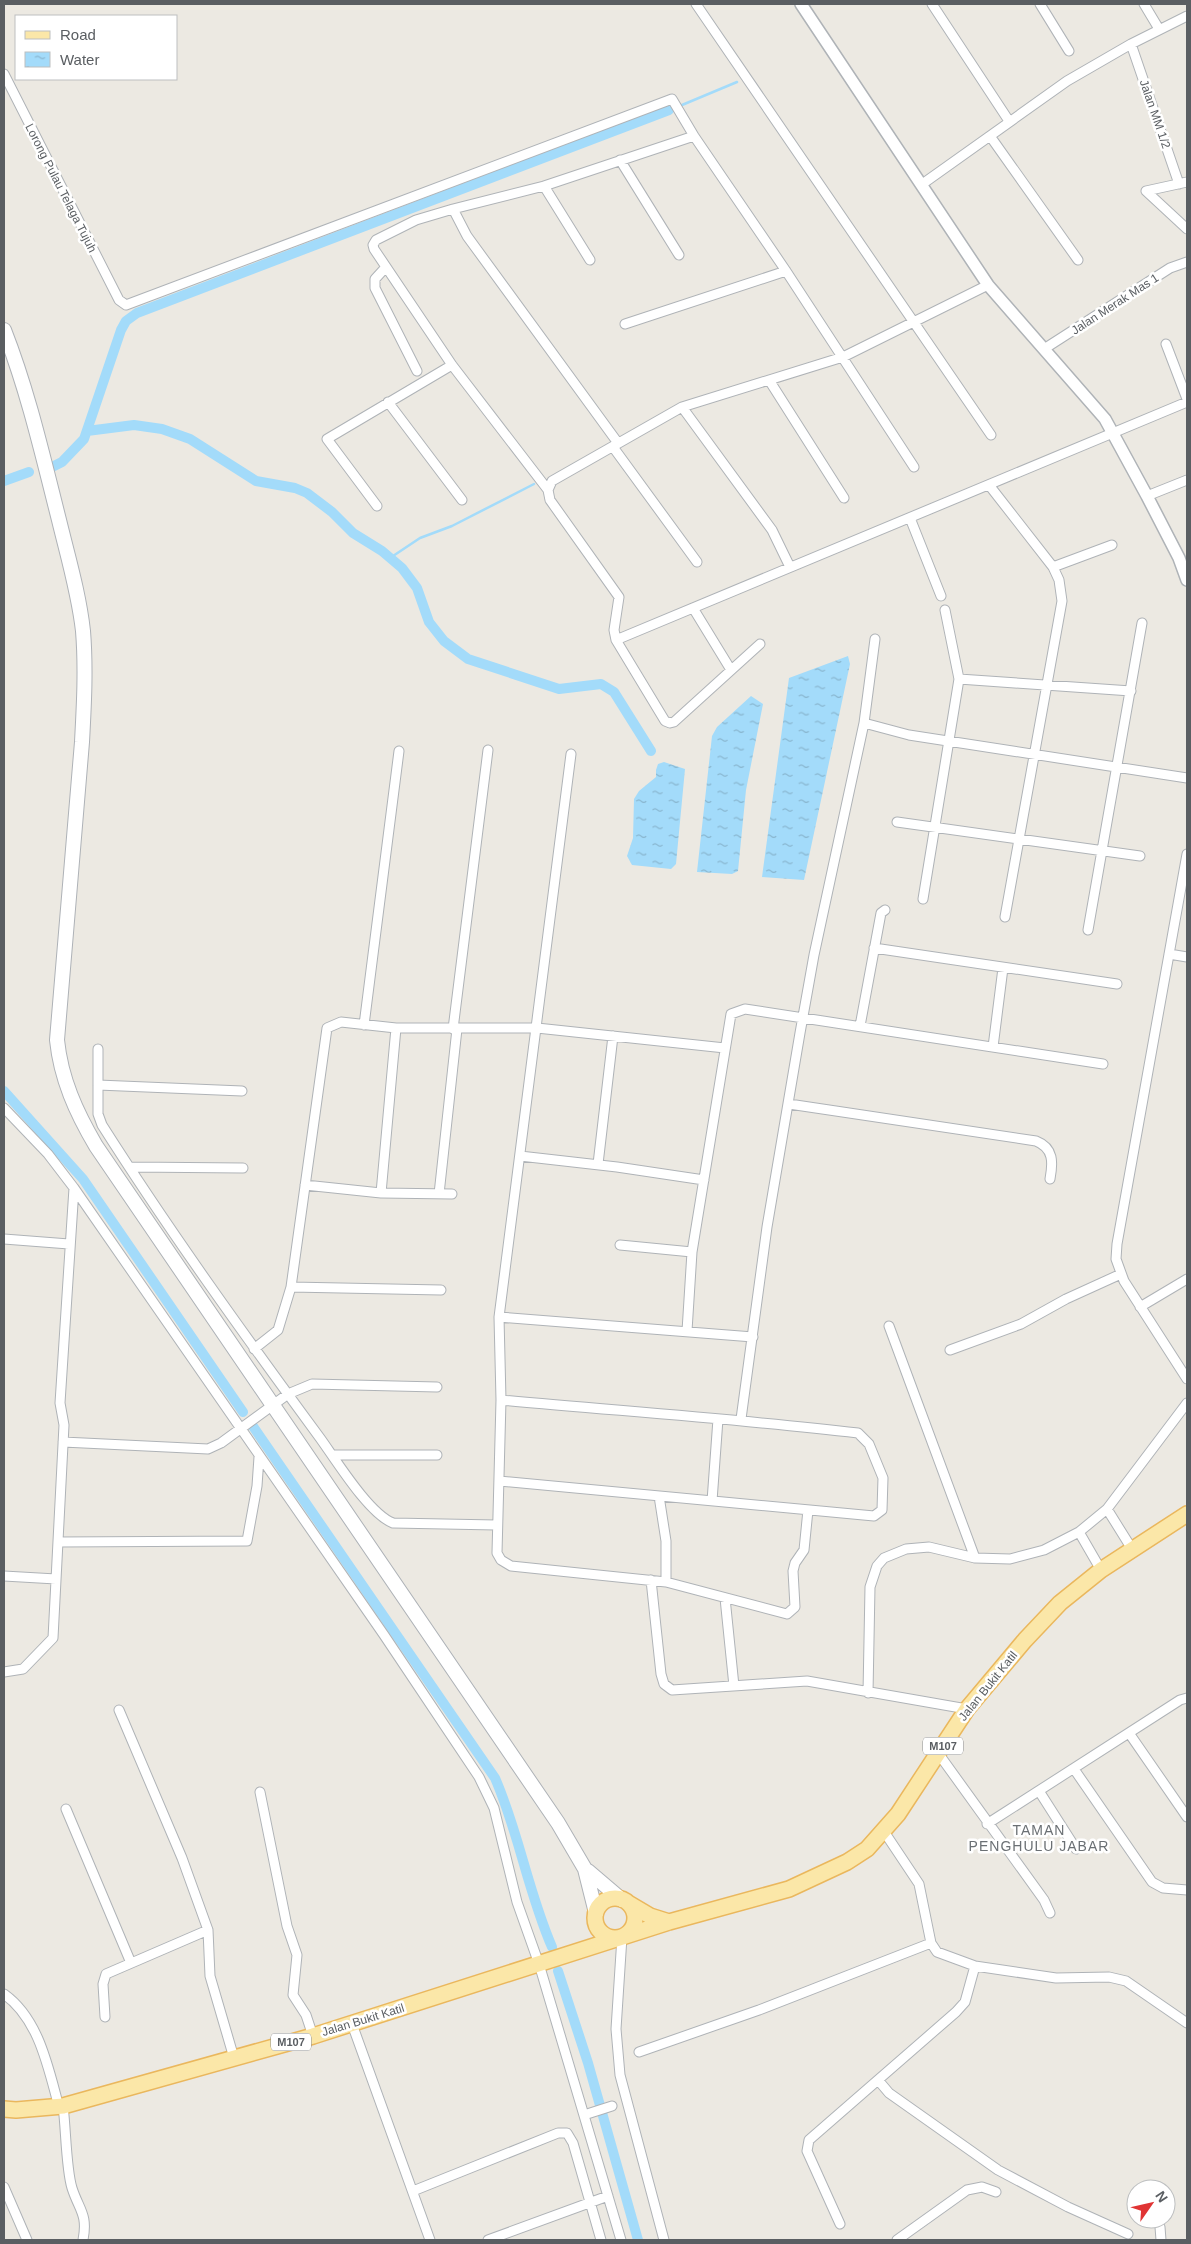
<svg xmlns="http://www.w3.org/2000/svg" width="1191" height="2244" viewBox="0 0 1191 2244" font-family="Arial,sans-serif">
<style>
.water{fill:url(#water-ripples)}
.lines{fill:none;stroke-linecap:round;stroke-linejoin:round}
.stream{stroke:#a3dbfa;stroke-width:2.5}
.canal{stroke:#a3dbfa;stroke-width:10}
.minor-casing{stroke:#afb3b7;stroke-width:11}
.tertiary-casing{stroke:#afb3b7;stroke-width:14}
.secondary-casing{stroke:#aeb2b7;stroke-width:16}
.primary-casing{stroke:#eab75d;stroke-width:18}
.minor{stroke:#fff;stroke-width:9}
.tertiary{stroke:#fff;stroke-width:11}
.secondary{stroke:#fff;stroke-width:14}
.primary{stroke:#fbe7a8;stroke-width:15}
.labels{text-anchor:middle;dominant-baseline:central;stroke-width:5;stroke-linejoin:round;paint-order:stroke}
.shield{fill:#fff;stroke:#8c8e91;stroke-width:1}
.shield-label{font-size:11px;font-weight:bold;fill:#5a5e62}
.street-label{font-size:12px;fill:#5a5e62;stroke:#fff}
.neighbourhood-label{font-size:14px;letter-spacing:1px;fill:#6b7074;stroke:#fff}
</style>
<defs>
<pattern id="water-ripples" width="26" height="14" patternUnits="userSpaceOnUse" patternTransform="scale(1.25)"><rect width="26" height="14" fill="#a3dbfa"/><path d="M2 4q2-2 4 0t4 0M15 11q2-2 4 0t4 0" fill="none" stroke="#88b5ce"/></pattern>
</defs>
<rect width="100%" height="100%" fill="#ece9e2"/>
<path class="water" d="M 848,656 L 850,664 L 804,880 L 762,877 L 789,678 Z
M 751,696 L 763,704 L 746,790 L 738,871 L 732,874 L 697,872 L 712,736 L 717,727 Z
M 664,762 L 685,769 L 676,864 L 671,869 L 632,865 L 627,856 L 633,838 L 634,799 L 639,791 L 656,777 L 656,770 L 658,764 Z"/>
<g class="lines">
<path class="stream" d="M 682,105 L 737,82
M 390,558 L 420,538 L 452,526 L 534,484"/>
<path class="canal" d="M 87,431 L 134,425 L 162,429 L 190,439 L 256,481 L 295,488 L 307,493 L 332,512 L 353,533 L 382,551 L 402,568 L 417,588 L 429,622 L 444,641 L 468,659 L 559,689 L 601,684 L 614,692 L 651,751
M 50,468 L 62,462 L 84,439 L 121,330 L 126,321 L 137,313 L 669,110
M 4,481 L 29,472
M 4,1091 L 83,1179 L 243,1412
M 250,1422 L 495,1778 C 519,1833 528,1892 552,1947
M 558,1971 L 588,2063 L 638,2240"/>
<g class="minor-casing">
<path id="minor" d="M 696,4 L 991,435
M 932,4 L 1009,121
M 1040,4 L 1069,51
M 1144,4 L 1159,29
M 1131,44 L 1179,184
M 4,74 L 119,300 L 126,305 L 672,99 L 694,136 L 786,271 L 914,467
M 990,136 L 1078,260
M 620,160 L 679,255
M 921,185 L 1067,81 L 1131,44 L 1187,16
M 544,186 L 453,209 L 467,236 L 618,443
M 1146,191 L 1187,229
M 1146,191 L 1187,182
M 453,209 L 416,220 L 376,240 L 373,245 L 374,249 L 452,365 L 548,490 L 550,500 L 619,597 L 614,630 L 616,640 L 665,721 L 670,723 L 674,722 L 760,644
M 590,260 L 544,186 L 694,136
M 386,267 L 375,279 L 375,288 L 417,371
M 625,324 L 786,271
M 1166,344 L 1187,399
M 1044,349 L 1170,268 L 1187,262
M 769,380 L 844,498
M 388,402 L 462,500
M 682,407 L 772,530 L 790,567
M 613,447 L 697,562
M 989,485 L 1053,567 L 1059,580 L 1062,601 L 1005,917
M 548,490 L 552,481 L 682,407 L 843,357 L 988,285
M 1147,496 L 1187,480
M 377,506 L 327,439 L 452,365
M 910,518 L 941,596
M 1053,567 L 1112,545
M 693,608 L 731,670
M 616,640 L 1187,402
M 959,679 L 1131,691
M 864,723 L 909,735 L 1187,778
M 571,754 L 499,1317 L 501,1400 L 497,1553 L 501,1560 L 511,1566 L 666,1582 L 787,1614 L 795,1607 L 793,1571 L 795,1563 L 804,1550 L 808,1510
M 897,822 L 1140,856
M 1187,854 L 1117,1244 L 1116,1259 L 1124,1281 L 1187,1379
M 923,899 L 959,679 L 945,610
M 1088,930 L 1142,623
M 874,948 L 1117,984
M 1169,954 L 1187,957
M 364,1025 L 399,751
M 860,1026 L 881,913 L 885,910
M 453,1029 L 488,750
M 993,1047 L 1003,968
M 98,1049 L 98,1114 L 102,1125 C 170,1232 245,1336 320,1438 C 336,1460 369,1514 393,1523 L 496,1525
M 98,1085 L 242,1091
M 789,1104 L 1036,1141 C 1054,1148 1053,1163 1050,1179
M 4,1108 L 48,1154 L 74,1188 L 384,1635 L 479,1777 L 494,1808 L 517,1902 L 539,1964 L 621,2240
M 520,1156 L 617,1167 L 704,1180
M 598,1164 L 613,1036
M 131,1167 L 243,1168
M 305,1185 L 381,1193 L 452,1194
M 381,1193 L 396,1028
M 439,1194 L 457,1029
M 4,1239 L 69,1244
M 620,1245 L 692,1252
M 291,1287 L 441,1290
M 1140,1307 L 1187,1279
M 499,1317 L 753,1337
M 889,1326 L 975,1558
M 687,1331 L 692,1252 L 731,1014 L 745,1009 L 1103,1064
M 254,1349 L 278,1330 L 291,1287 L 327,1028 L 341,1022 L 396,1028 L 537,1028 L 725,1048
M 950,1350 L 1021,1324 L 1066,1299 L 1121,1274
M 741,1419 L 767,1227 L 800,1033 L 814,955 L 864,723 L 875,639
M 63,1442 L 208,1449 L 221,1443 L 288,1394 L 312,1384 L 437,1387
M 333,1455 L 437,1455
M 499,1481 L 874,1516 L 882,1510 L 883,1478 L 869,1444 L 858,1433 C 739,1419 620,1411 501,1400
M 659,1496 L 666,1541 L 666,1582
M 712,1501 L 718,1419
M 1107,1509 L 1132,1549
M 1079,1532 L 1101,1570
M 58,1542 L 247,1541 L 257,1486 L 259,1457
M 4,1576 L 56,1579
M 651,1580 L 661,1674 L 664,1684 L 672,1690 L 807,1681 L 967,1709
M 725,1598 L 734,1686
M 4,1672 L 23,1669 L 53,1638 L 64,1425 L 60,1403 L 74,1188
M 868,1693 L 870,1587 L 877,1566 L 884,1558 L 906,1549 L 929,1547 L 975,1558 L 1010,1559 L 1044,1550 L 1079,1532 L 1107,1509 L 1187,1403
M 119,1710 L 182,1858 L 208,1930 L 210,1976 L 234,2058
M 1129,1733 L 1187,1817
M 938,1753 L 1044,1900 L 1050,1913
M 1074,1769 L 1152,1882 L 1163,1888 L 1187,1890
M 1039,1791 L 1076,1849
M 260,1792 L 287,1926 L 297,1955 L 293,1995 L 306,2015 L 313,2036
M 66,1809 L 131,1963
M 987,1824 L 1180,1700 L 1187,1698
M 883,1830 L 919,1884 L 931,1943 L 937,1952 L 975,1966 L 1056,1978 L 1109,1977 L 1126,1981 L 1187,2023
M 622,1937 L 616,2029 L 620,2075 L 664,2240
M 4,1994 C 39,2019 48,2067 59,2107
M 105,2017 L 103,1984 L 106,1974 L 208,1930
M 352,2024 L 430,2240
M 639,2052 L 759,2010 L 931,1943
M 878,2080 L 889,2093 L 998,2170 L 1068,2207 L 1128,2234
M 63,2106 C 66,2128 66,2169 72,2188 C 79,2210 88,2214 83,2240
M 584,2115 L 612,2106
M 4,2187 L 27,2240
M 413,2191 L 558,2133 L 567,2133 L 573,2143 L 601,2240
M 840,2224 L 807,2151 L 809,2140 L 956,2012 L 965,2002 L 975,1966
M 1160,2227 L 1161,2240
M 488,2240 L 608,2196
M 897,2240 L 967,2190 L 982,2187 L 996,2192"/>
</g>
<g class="tertiary-casing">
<path id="tertiary" d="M 801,4 L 988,285 L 1105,419 L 1147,496 L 1179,558 L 1187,580"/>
</g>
<g class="secondary-casing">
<path id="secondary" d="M 4,330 C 28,391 43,457 59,520 C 68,557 79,594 83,631 C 86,668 84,705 82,742 L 57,1040 C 61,1079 76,1112 96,1146 L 558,1823 L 585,1869 L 596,1913
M 588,1871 L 622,1900"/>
</g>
<g class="primary-casing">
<path id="primary" d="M595 1918a20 20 0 1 1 40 0a20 20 0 1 1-40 0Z
M 628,1903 L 650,1916 L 669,1922
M 4,2109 L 16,2110 L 63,2106 L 313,2036 L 669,1922 L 789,1889 L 847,1862 L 867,1849 L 898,1814 L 967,1709 L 1025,1640 L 1060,1603 L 1101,1570 L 1187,1514"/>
</g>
<use href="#minor" class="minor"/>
<use href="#tertiary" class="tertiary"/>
<use href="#secondary" class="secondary"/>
<use href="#primary" class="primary"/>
</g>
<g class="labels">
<g class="shield">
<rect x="923" y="1737.5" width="40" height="17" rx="4"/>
<rect x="271" y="2033.5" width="40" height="17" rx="4"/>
</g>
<g class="shield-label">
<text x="943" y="1746">M107</text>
<text x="291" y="2042">M107</text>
</g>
<g class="street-label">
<text transform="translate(1155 114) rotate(71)">Jalan MM 1/2</text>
<text transform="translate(61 188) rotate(63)">Lorong Pulau Telaga Tujuh</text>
<text transform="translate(1115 304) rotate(-33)">Jalan Merak Mas 1</text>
<text transform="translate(988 1686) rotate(-51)">Jalan Bukit Katil</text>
<text transform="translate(363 2020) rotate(-17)">Jalan Bukit Katil</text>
</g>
<g class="neighbourhood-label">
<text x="1039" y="1830">TAMAN<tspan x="1039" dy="16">PENGHULU JABAR</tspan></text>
</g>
</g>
<rect width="1191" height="2244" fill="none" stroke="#5a5e62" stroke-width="10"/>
<rect x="15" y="15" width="162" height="65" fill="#ffffff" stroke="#bdbfc0"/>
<rect x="25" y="31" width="25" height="8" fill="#fbe7a8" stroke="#bdbfc0"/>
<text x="60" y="40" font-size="15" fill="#5a5e62">Road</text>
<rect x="25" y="52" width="25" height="15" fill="url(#water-ripples)" stroke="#bdbfc0"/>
<text x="60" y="65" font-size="15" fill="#5a5e62">Water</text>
<g transform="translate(1151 2204) rotate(56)"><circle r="24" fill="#ffffff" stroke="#bdbfc0"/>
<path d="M0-4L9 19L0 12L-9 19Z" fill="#e03434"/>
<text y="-8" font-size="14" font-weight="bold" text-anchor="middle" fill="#5a5e62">N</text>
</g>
</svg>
